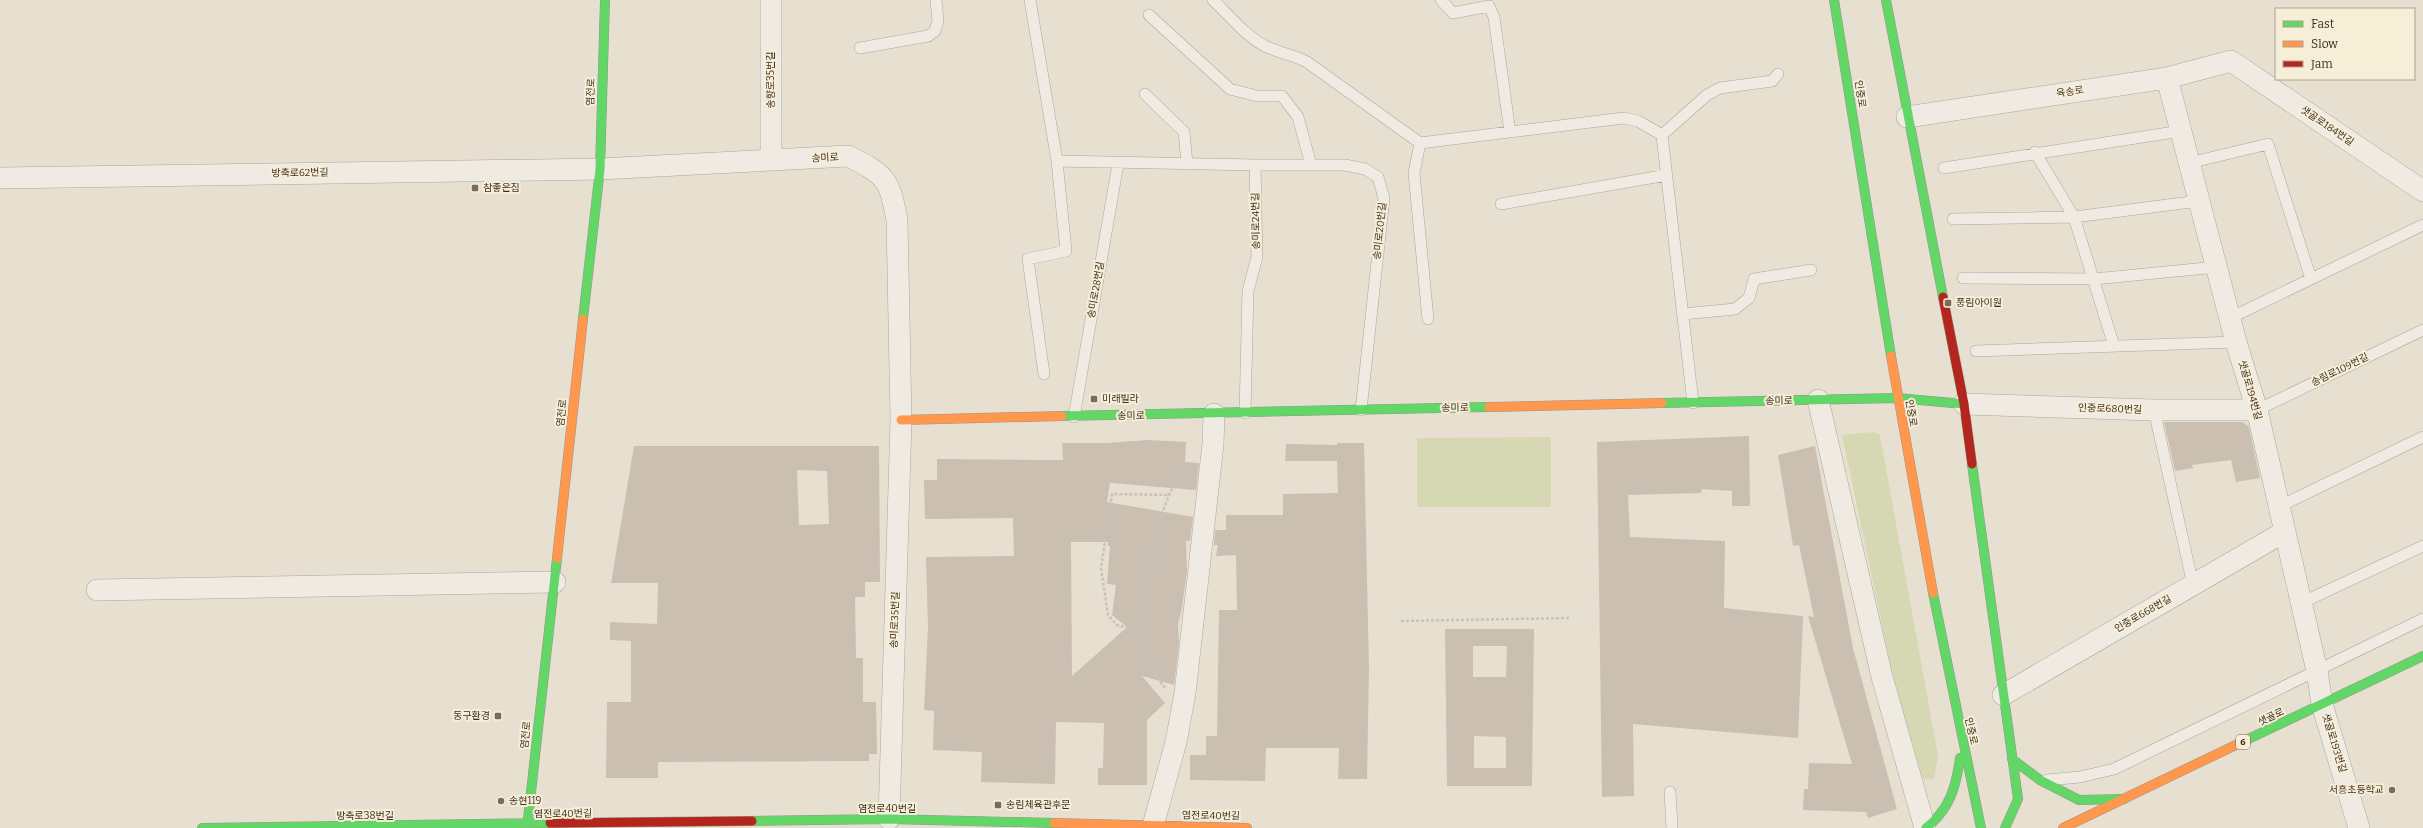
<svg xmlns="http://www.w3.org/2000/svg" width="2423" height="828" viewBox="0 0 2423 828" font-family="Bitter,'Noto Sans KR',serif">
<style>
.green{fill:#d6d7b3}
.building{fill:#cbbfb2;fill-rule:evenodd}
.lines{fill:none;stroke-linecap:round;stroke-linejoin:round}
.lane-casing{stroke:#ada599;stroke-width:12}
.street-casing{stroke:#ada599;stroke-width:22}
.fast-casing{stroke:#9c958a;stroke-width:10}
.slow-casing{stroke:#9c958a;stroke-width:10}
.jam-casing{stroke:#9c958a;stroke-width:10}
.path{stroke:#c8c2b9;stroke-width:2.5;stroke-dasharray:3 2;stroke-linecap:butt}
.lane{stroke:#efebe3;stroke-width:11}
.street{stroke:#efebe3;stroke-width:21}
.fast{stroke:#63d668;stroke-width:9}
.slow{stroke:#ff974d;stroke-width:9}
.jam{stroke:#b3261e;stroke-width:9}
.poi-dot{fill:#786c5e;stroke:#f7eed8;stroke-width:1.5}
.labels{text-anchor:middle;dominant-baseline:central;stroke-width:4;stroke-linejoin:round;paint-order:stroke}
.shield{fill:#f7eed8;stroke:#756857;stroke-width:1}
.shield-label{font-size:9px;font-weight:bold;fill:#3d2e20}
.street-label{font-size:10px;fill:#3d2e20;stroke:#f7eed8}
.poi-label{font-size:10px;fill:#3d2e20;stroke:#f7eed8;text-anchor:start}
</style>
<rect width="100%" height="100%" fill="#e7e0d1"/>
<path class="green" d="M 1873,432 L 1880,435 L 1938,756 L 1934,778 L 1923,780 L 1895,686 L 1842,435 Z
M 1551,437 L 1551,507 L 1417,507 L 1417,438 Z"/>
<path class="building" d="M 2164,422 L 2243,422 L 2249,427 L 2260,478 L 2236,482 L 2231,460 L 2192,465 L 2193,468 L 2175,471 Z
M 1749,436 L 1750,506 L 1732,506 L 1732,491 L 1702,489 L 1701,493 L 1628,495 L 1630,537 L 1725,541 L 1724,608 L 1803,616 L 1798,738 L 1633,724 L 1634,796 L 1602,797 L 1597,442 Z
M 1148,440 L 1186,442 L 1185,462 L 1199,463 L 1196,490 L 1110,483 L 1107,502 L 1193,517 L 1190,541 L 1186,541 L 1187,571 L 1182,608 L 1178,624 L 1179,643 L 1174,685 L 1142,676 L 1165,703 L 1147,720 L 1147,785 L 1098,785 L 1098,768 L 1103,768 L 1104,723 L 1056,722 L 1055,784 L 981,782 L 982,752 L 933,750 L 934,711 L 924,710 L 928,627 L 926,557 L 1014,556 L 1013,518 L 925,519 L 924,480 L 937,480 L 937,459 L 1063,460 L 1062,443 L 1106,443 ZM 1071,542 L 1108,542 L 1108,546 L 1110,546 L 1107,584 L 1116,585 L 1112,615 L 1127,627 L 1072,676 Z
M 1337,443 L 1364,443 L 1369,668 L 1367,779 L 1338,779 L 1339,748 L 1266,748 L 1265,781 L 1190,780 L 1190,755 L 1206,755 L 1206,736 L 1217,736 L 1219,610 L 1237,610 L 1236,555 L 1216,556 L 1218,545 L 1214,545 L 1215,530 L 1226,530 L 1226,515 L 1283,515 L 1283,494 L 1338,493 L 1337,461 L 1285,461 L 1286,444 L 1337,445 Z
M 634,446 L 879,446 L 880,582 L 865,582 L 865,597 L 855,597 L 856,658 L 863,658 L 863,702 L 876,702 L 877,754 L 869,754 L 869,761 L 658,762 L 658,778 L 606,778 L 607,702 L 631,702 L 631,641 L 610,640 L 610,622 L 657,624 L 658,583 L 611,583 ZM 797,470 L 827,471 L 829,524 L 799,525 Z
M 1815,446 L 1853,648 L 1897,809 L 1868,818 L 1866,812 L 1803,810 L 1804,789 L 1808,789 L 1809,763 L 1852,764 L 1808,616 L 1814,617 L 1799,545 L 1793,546 L 1778,455 Z
M 1445,629 L 1534,629 L 1532,786 L 1447,786 ZM 1473,646 L 1507,646 L 1506,677 L 1473,677 ZM 1474,736 L 1506,737 L 1506,768 L 1474,768 Z"/>
<g class="lines">
<g class="lane-casing">
<path id="lane" d="M 1030,0 L 1057,161 L 1066,251 L 1028,259 L 1044,374
M 1213,0 C 1229,15 1246,37 1267,47 C 1280,53 1294,55 1307,62 L 1420,143 L 1624,118 L 1638,121 L 1662,135 L 1707,95 L 1720,88 L 1772,81 L 1778,74
M 1441,0 L 1453,13 L 1489,6 L 1494,17 L 1510,132
M 1149,15 L 1230,89 L 1257,96 L 1282,96 L 1298,117 L 1311,165
M 860,48 L 928,36 L 935,31 L 938,21 L 936,0
M 1145,94 L 1184,132 L 1187,164
M 1662,135 L 1693,403
M 1420,143 L 1414,173 L 1428,319
M 2035,152 L 2074,217 L 2114,346
M 1057,161 L 1255,165 L 1345,165 L 1365,169 L 1378,177 L 1384,198 L 1361,410
M 2189,163 L 2268,144 L 2311,279
M 1944,168 L 2181,131
M 1501,204 L 1667,175
M 1953,219 L 2074,217 L 2199,201
M 1963,278 L 2094,279 L 2217,267
M 1683,314 L 1735,309 L 1749,298 L 1754,279 L 1811,270
M 2230,318 L 2423,225
M 1976,351 L 2236,342
M 2154,410 L 2193,585
M 2257,410 L 2423,330
M 1245,413 L 1248,291 L 1257,257 L 1255,165
M 1074,417 L 1118,164
M 2278,507 L 2423,437
M 2301,603 L 2423,546
M 2047,780 L 2080,777 L 2114,769 L 2423,619
M 1670,792 L 1672,828"/>
</g>
<g class="street-casing">
<path id="street" d="M 771,0 L 771,160
M 2167,78 L 2236,342 L 2257,410 L 2317,671 L 2322,704 L 2359,828
M 1907,117 L 2167,78 L 2231,61 L 2423,191
M 0,178 L 600,169 L 848,156 C 886,175 889,178 897,220 L 901,420 L 889,819
M 1818,400 L 1882,677 L 1925,828
M 1964,404 L 2154,410 L 2257,410
M 97,590 L 555,582
M 2003,695 L 2284,532
M 1153,826 L 1176,742 L 1185,693 L 1213,444 L 1214,414"/>
</g>
<g class="fast-casing">
<path id="fast" d="M 1834,0 L 1891,356
M 1886,0 L 1943,297
M 583,319 L 600,169 L 605,0
M 1662,403 L 1897,398 L 1964,404
M 1062,416 L 1489,407
M 1972,464 L 2018,799 L 2005,828
M 1933,593 L 1981,828
M 2242,742 L 2423,656
M 2012,759 L 2040,780 L 2079,800 L 2124,799
M 752,821 L 889,819 L 1054,823
M 202,828 L 550,823
M 527,828 L 557,558
M 1926,828 C 1950,809 1956,787 1960,758"/>
</g>
<g class="slow-casing">
<path id="slow" d="M 1891,356 L 1933,593
M 1489,407 L 1662,403
M 901,420 L 1062,416
M 557,558 L 583,319
M 1054,823 L 1247,828
M 2063,828 L 2242,742"/>
</g>
<g class="jam-casing">
<path id="jam" d="M 1943,297 L 1964,404 L 1972,464
M 550,823 L 752,821"/>
</g>
<path class="path" d="M 1401,621 L 1569,618
M 1143,632 L 1117,625 L 1108,615 L 1101,568 L 1112,494 L 1170,495
M 1165,688 L 1146,663 L 1137,643 L 1143,632 C 1149,582 1151,528 1175,483 C 1179,476 1185,470 1190,464"/>
<use href="#lane" class="lane"/>
<use href="#street" class="street"/>
<use href="#fast" class="fast"/>
<use href="#slow" class="slow"/>
<use href="#jam" class="jam"/>
</g>
<g class="poi-dot">
<rect x="471" y="184" width="8" height="8" rx="2"/>
<rect x="1944" y="299" width="8" height="8" rx="2"/>
<rect x="1090" y="395" width="8" height="8" rx="2"/>
<rect x="494" y="712" width="8" height="8" rx="2"/>
<circle cx="2392" cy="790" r="4"/>
<circle cx="501" cy="801" r="4"/>
<rect x="994" y="801" width="8" height="8" rx="2"/>
</g>
<g class="labels">
<rect class="shield" x="2236" y="735" width="14" height="14" rx="3"/>
<g class="shield-label">
<text x="2243" y="742">6</text>
</g>
<g class="street-label">
<text transform="translate(771 80) rotate(-90)">송향로35번길</text>
<text transform="translate(591 92) rotate(-88)">염전로</text>
<text transform="translate(2070 92) rotate(-9)">육송로</text>
<text transform="translate(1860 94) rotate(81)">인중로</text>
<text transform="translate(2327 126) rotate(34)">샛골로184번길</text>
<text transform="translate(825 158) rotate(-3)">송미로</text>
<text transform="translate(300 173) rotate(-1)">방축로62번길</text>
<text transform="translate(1256 221) rotate(-91)">송미로24번길</text>
<text transform="translate(1380 231) rotate(-84)">송미로20번길</text>
<text transform="translate(1096 290) rotate(-80)">송미로28번길</text>
<text transform="translate(2340 370) rotate(-26)">송림로109번길</text>
<text transform="translate(2250 390) rotate(74)">샛골로194번길</text>
<text transform="translate(1779 401) rotate(-1)">송미로</text>
<text transform="translate(1455 408) rotate(-1)">송미로</text>
<text transform="translate(2110 409) rotate(2)">인중로680번길</text>
<text transform="translate(562 413) rotate(-84)">염전로</text>
<text transform="translate(1911 413) rotate(80)">인중로</text>
<text transform="translate(1131 416) rotate(-1)">송미로</text>
<text transform="translate(2143 614) rotate(-30)">인중로668번길</text>
<text transform="translate(895 620) rotate(-88)">송미로35번길</text>
<text transform="translate(2271 717) rotate(-26)">샛골로</text>
<text transform="translate(1971 731) rotate(77)">인중로</text>
<text transform="translate(526 735) rotate(-84)">염전로</text>
<text transform="translate(2334 743) rotate(73)">샛골로193번길</text>
<text x="887" y="809">염전로40번길</text>
<text transform="translate(563 814) rotate(-1)">염전로40번길</text>
<text x="365" y="816">방축로38번길</text>
<text transform="translate(1211 816) rotate(1)">염전로40번길</text>
</g>
<g class="poi-label">
<text x="483" y="188">참좋은집</text>
<text x="1956" y="303">풍림아이원</text>
<text x="1102" y="399">미래빌라</text>
<text x="490" y="716" text-anchor="end">동구환경</text>
<text x="2384" y="790" text-anchor="end">서흥초등학교</text>
<text x="509" y="801">송현119</text>
<text x="1006" y="805">송림체육관후문</text>
</g>
</g>
<rect x="2275" y="8" width="140" height="72" fill="#f7eed8" stroke="#ada18e"/>
<rect x="2283" y="21" width="20" height="6" fill="#63d668" stroke="#ada18e"/>
<text x="2311" y="28" font-size="12" fill="#3d2e20">Fast</text>
<rect x="2283" y="41" width="20" height="6" fill="#ff974d" stroke="#ada18e"/>
<text x="2311" y="48" font-size="12" fill="#3d2e20">Slow</text>
<rect x="2283" y="61" width="20" height="6" fill="#b3261e" stroke="#ada18e"/>
<text x="2311" y="68" font-size="12" fill="#3d2e20">Jam</text>
</svg>
